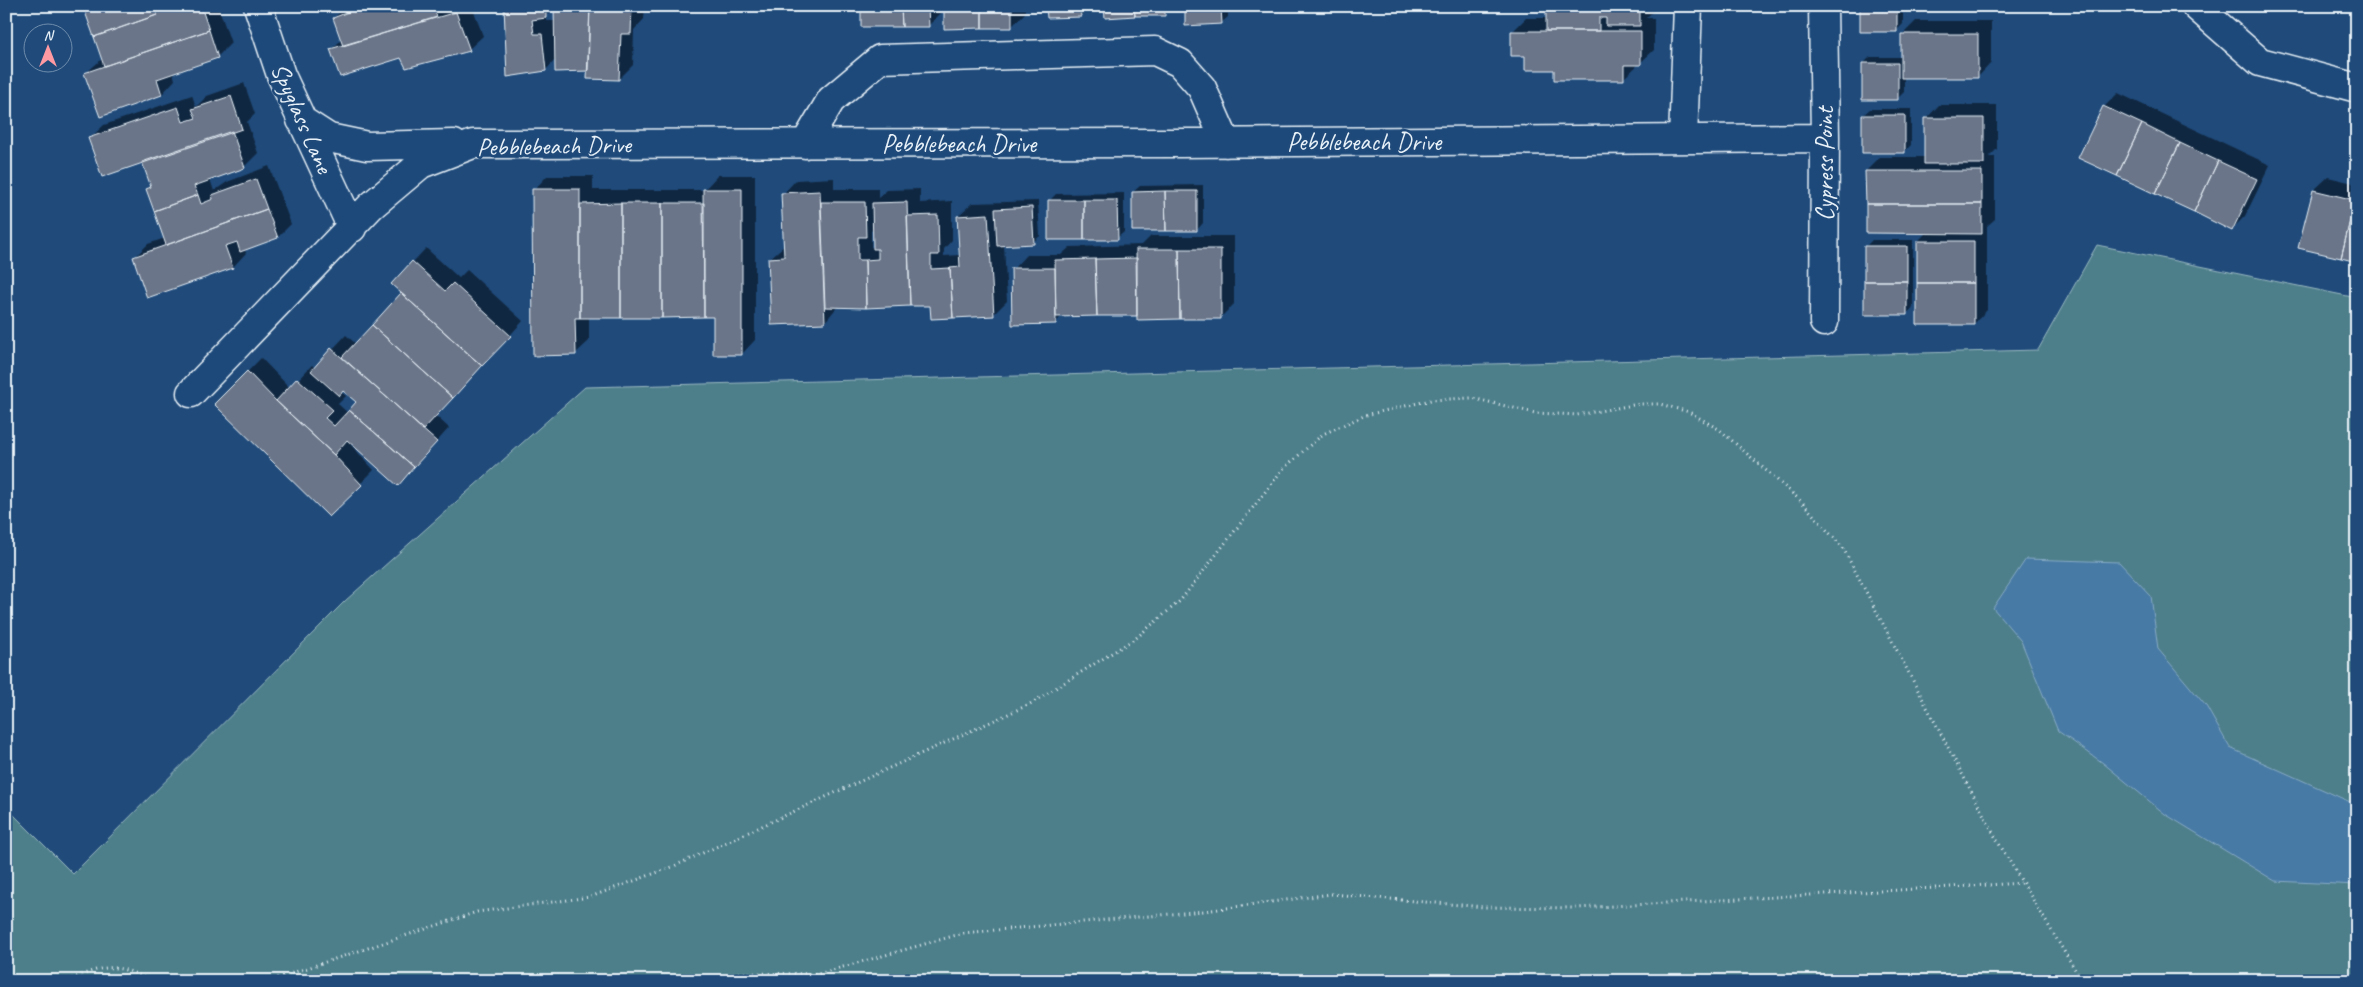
<svg xmlns="http://www.w3.org/2000/svg" width="2363" height="987" viewBox="0 0 2363 987" font-family="Caveat,sans-serif">
<style>
.green{fill:#4d7f8a;stroke:#9ab8c1}
.water{fill:#477aa5;stroke:#87aac6}
.shadow{fill:#0007;fill-rule:evenodd}
.building{fill:#6a7589;stroke:#e8f1f8}
.lines{fill:none;stroke-linecap:round;stroke-linejoin:round}
.minor-casing{stroke:#e8f1f8;stroke-width:31}
.path{stroke:#e8f1f8;stroke-width:3;stroke-dasharray:1 4;stroke-linecap:butt}
.minor{stroke:#1f4a7a;stroke-width:28}
.labels{text-anchor:middle;dominant-baseline:central;stroke-width:5;stroke-linejoin:round;paint-order:stroke}
.street-label{font-size:25px;fill:#e8f1f8;stroke:#1f4a7a}
</style>
<rect width="100%" height="100%" fill="#1f4a7a"/>
<filter id="ink" filterUnits="userSpaceOnUse"><feTurbulence type="fractalNoise" baseFrequency=".02" numOctaves="2"/><feDisplacementMap in="SourceGraphic" scale="10" xChannelSelector="R" yChannelSelector="G"/><feConvolveMatrix kernelMatrix="1 2 1 2 8 2 1 2 1" color-interpolation-filters="sRGB"/></filter>
<g filter="url(#ink)">
<path class="green" d="M 2097,245 L 2357,298 L 2357,981 L 6,981 L 6,807 L 73,874 L 345,601 L 585,387 L 2038,350 Z"/>
<path class="water" d="M 2026,559 L 2119,562 L 2151,596 L 2158,649 L 2206,706 L 2230,748 L 2357,805 L 2357,885 L 2275,881 L 2165,814 L 2103,763 L 2058,731 L 2021,641 L 1993,608 Z"/>
<path class="shadow" d="M 89,6 L 218,6 L 231,43 L 217,57 L 173,72 L 175,80 L 162,94 L 100,115 L 86,73 L 103,58 L 85,10 Z
M 346,6 L 472,6 L 483,36 L 469,49 L 402,56 L 331,50 L 342,39 L 334,18 Z
M 505,6 L 645,6 L 644,19 L 634,30 L 633,65 L 619,79 L 556,59 L 546,70 L 508,75 ZM 553,10 L 556,10 L 556,21 L 547,21 L 546,16 Z
M 862,6 L 942,6 L 942,12 L 928,26 Z
M 946,6 L 1025,6 L 1025,13 L 1011,27 Z
M 1048,6 L 1087,6 L 1087,9 L 1080,16 Z
M 1106,6 L 1171,6 L 1171,8 L 1164,15 Z
M 1186,6 L 1228,6 L 1228,17 L 1221,23 Z
M 1547,6 L 1653,6 L 1653,11 L 1646,18 L 1654,18 L 1654,50 L 1624,78 L 1556,69 L 1526,55 L 1512,32 L 1526,18 L 1547,18 Z
M 1861,6 L 1903,6 L 1903,24 L 1896,31 Z
M 1916,21 L 1991,21 L 1991,63 L 1978,77 L 1904,77 L 1904,92 L 1897,99 L 1863,64 L 1870,57 L 1902,57 L 1902,35 Z
M 244,83 L 255,114 L 247,122 L 258,153 L 244,167 L 210,179 L 214,191 L 227,182 L 269,166 L 291,224 L 278,237 L 245,249 L 246,253 L 233,267 L 147,296 L 134,258 L 148,244 L 165,238 L 147,189 L 151,185 L 143,161 L 90,138 L 104,125 L 192,95 L 196,107 L 207,96 Z
M 2118,93 L 2270,165 L 2245,216 L 2232,229 L 2104,107 Z
M 1939,105 L 1997,105 L 1997,149 L 1989,157 L 1995,157 L 1995,219 L 1987,226 L 1987,310 L 1974,324 L 1918,241 L 1927,232 L 1866,171 L 1880,157 L 1926,157 L 1926,119 Z
M 1870,109 L 1911,109 L 1911,145 L 1905,151 L 1863,115 Z
M 718,175 L 755,175 L 755,340 L 742,354 L 715,316 L 589,316 L 589,341 L 575,354 L 534,190 L 547,176 L 593,176 L 593,190 L 704,190 Z
M 2328,177 L 2357,184 L 2357,261 L 2314,190 Z
M 834,178 L 834,189 L 878,189 L 878,198 L 887,190 L 920,189 L 920,203 L 952,201 L 952,240 L 944,249 L 944,256 L 960,255 L 958,216 L 972,203 L 1038,201 L 1040,236 L 1033,242 L 1004,244 L 1007,301 L 993,315 L 931,304 L 838,306 L 825,322 L 769,259 L 785,245 L 783,194 L 796,180 ZM 874,228 L 874,247 L 871,247 L 871,231 Z
M 1203,185 L 1203,223 L 1197,230 L 1133,192 L 1140,186 Z
M 1124,193 L 1124,232 L 1117,238 L 1049,201 L 1056,194 Z
M 1151,236 L 1234,236 L 1234,304 L 1220,318 L 1138,315 L 1062,316 L 1055,323 L 1013,269 L 1026,255 L 1061,255 L 1070,247 L 1142,245 Z
M 1872,240 L 1913,240 L 1913,308 L 1906,314 L 1865,247 Z
M 426,248 L 459,278 L 467,270 L 523,321 L 436,416 L 449,428 L 398,485 L 352,443 L 351,445 L 374,470 L 329,515 L 216,404 L 261,358 L 290,388 L 312,365 L 315,368 L 346,335 L 356,344 L 402,293 L 413,262 ZM 343,390 L 357,402 L 348,413 L 338,404 L 346,396 L 341,392 Z"/>
<path class="building" d="M 92,6 L 154,6 L 157,15 L 94,37 L 84,9 Z
M 201,6 L 209,30 L 104,66 L 94,37 L 157,15 L 154,6 Z
M 363,6 L 433,6 L 437,17 L 343,46 L 333,18 Z
M 504,6 L 554,6 L 554,11 L 546,12 L 546,18 L 532,20 L 534,34 L 542,34 L 546,71 L 507,77 Z
M 554,6 L 590,6 L 588,71 L 555,72 Z
M 590,6 L 632,6 L 631,34 L 621,34 L 619,80 L 587,79 Z
M 861,6 L 901,6 L 902,27 L 861,27 Z
M 901,6 L 928,6 L 929,27 L 902,27 Z
M 944,6 L 982,6 L 982,28 L 944,29 Z
M 982,6 L 1012,6 L 1012,28 L 982,28 Z
M 1046,6 L 1080,6 L 1081,17 L 1047,18 Z
M 1104,6 L 1134,6 L 1135,16 L 1105,18 Z
M 1134,6 L 1165,6 L 1165,16 L 1135,16 Z
M 1185,6 L 1221,6 L 1222,24 L 1185,26 Z
M 1546,6 L 1640,6 L 1640,26 L 1606,26 L 1606,18 L 1599,18 L 1599,31 L 1546,31 Z
M 1860,6 L 1897,6 L 1897,32 L 1860,32 Z
M 456,12 L 470,51 L 406,68 L 401,58 L 340,77 L 330,49 Z
M 209,30 L 218,58 L 157,79 L 162,95 L 100,117 L 84,73 Z
M 1511,31 L 1641,31 L 1641,65 L 1624,65 L 1624,80 L 1554,80 L 1554,70 L 1525,70 L 1525,56 L 1511,56 Z
M 1901,34 L 1978,34 L 1978,78 L 1901,78 Z
M 1862,63 L 1898,63 L 1898,100 L 1862,100 Z
M 231,96 L 242,129 L 102,177 L 88,138 L 178,107 L 183,122 L 196,118 L 192,109 Z
M 2103,106 L 2142,124 L 2117,176 L 2078,158 Z
M 1862,115 L 1905,115 L 1905,153 L 1862,153 Z
M 1924,118 L 1984,118 L 1984,164 L 1924,164 Z
M 2142,124 L 2180,143 L 2155,194 L 2117,176 Z
M 232,131 L 245,168 L 194,186 L 198,195 L 154,211 L 146,189 L 151,187 L 142,162 Z
M 2180,143 L 2218,161 L 2194,212 L 2155,194 Z
M 2218,161 L 2257,179 L 2232,231 L 2194,212 Z
M 1865,171 L 1982,171 L 1982,204 L 1866,204 Z
M 256,179 L 267,209 L 166,245 L 154,211 L 198,195 L 201,204 L 213,199 L 212,195 Z
M 532,189 L 580,189 L 580,318 L 575,318 L 576,355 L 533,356 Z
M 703,189 L 742,189 L 742,355 L 713,355 L 713,317 L 704,317 Z
M 2313,190 L 2355,200 L 2341,258 L 2298,248 Z
M 820,191 L 825,323 L 771,325 L 768,258 L 784,257 L 781,193 Z
M 1165,191 L 1166,231 L 1132,231 L 1132,192 Z
M 1165,191 L 1197,191 L 1197,231 L 1166,231 Z
M 1048,200 L 1084,200 L 1084,240 L 1048,240 Z
M 1084,200 L 1117,200 L 1118,240 L 1084,240 Z
M 2355,200 L 2357,200 L 2357,262 L 2341,258 Z
M 821,202 L 865,202 L 866,237 L 858,237 L 858,260 L 865,260 L 866,308 L 825,307 Z
M 907,202 L 910,306 L 866,308 L 865,260 L 878,259 L 878,249 L 873,249 L 872,203 Z
M 621,203 L 662,203 L 662,318 L 621,318 Z
M 621,203 L 621,318 L 580,318 L 580,204 Z
M 662,203 L 704,203 L 704,317 L 662,318 Z
M 1866,204 L 1982,204 L 1982,234 L 1866,233 Z
M 1032,207 L 1034,244 L 997,246 L 995,209 Z
M 267,209 L 278,238 L 240,252 L 237,242 L 225,246 L 233,268 L 147,298 L 133,257 Z
M 988,214 L 994,316 L 953,318 L 950,268 L 960,267 L 957,216 Z
M 938,215 L 939,255 L 931,255 L 931,269 L 950,268 L 953,318 L 931,319 L 930,306 L 910,306 L 907,216 Z
M 1917,241 L 1974,241 L 1974,283 L 1917,283 Z
M 1864,246 L 1907,246 L 1907,281 L 1864,281 Z
M 1136,249 L 1179,249 L 1180,319 L 1137,320 Z
M 1179,249 L 1221,249 L 1221,319 L 1180,319 Z
M 1137,258 L 1137,316 L 1097,316 L 1095,259 Z
M 1095,259 L 1097,316 L 1056,317 L 1055,260 Z
M 412,261 L 445,291 L 453,283 L 511,336 L 482,366 L 391,284 Z
M 1011,268 L 1055,268 L 1056,324 L 1012,325 Z
M 1864,281 L 1907,281 L 1907,315 L 1864,315 Z
M 1917,283 L 1974,283 L 1974,325 L 1917,325 Z
M 401,293 L 482,366 L 453,398 L 372,325 Z
M 372,325 L 453,398 L 423,430 L 342,357 Z
M 331,348 L 437,442 L 414,467 L 349,410 L 356,402 L 343,391 L 339,396 L 311,371 Z
M 247,371 L 276,401 L 334,455 L 362,485 L 329,517 L 214,404 Z
M 297,378 L 333,410 L 325,418 L 334,426 L 349,410 L 414,467 L 398,486 L 347,440 L 334,455 L 276,401 Z"/>
<g class="lines">
<g class="minor-casing">
<path id="minor" d="M 258,6 L 281,75 L 352,228
M 1823,6 L 1825,138 L 1824,322
M 2196,6 L 2260,62 L 2357,88
M 301,120 L 329,138 L 367,146 L 454,144
M 1683,139 L 1688,6
M 805,144 L 831,100 L 880,59 L 1155,51 L 1180,63 L 1202,88 L 1226,143
M 191,393 L 371,206 L 421,164 L 473,144 L 1179,143 L 1825,138"/>
</g>
<path class="path" d="M 67,981 C 104,965 115,962 151,981
M 268,981 L 477,912 L 590,897 L 672,867 L 1030,704 L 1136,638 L 1180,601 L 1283,469 L 1323,434 L 1366,415 L 1431,400 L 1472,398 L 1535,413 L 1577,415 L 1639,404 L 1660,404 L 1689,412 L 1720,430 L 1801,501 L 1843,548 L 1998,842 L 2082,981
M 710,981 L 738,973 L 818,974 L 964,933 L 1204,911 L 1331,894 L 1484,907 L 1578,908 L 2023,883"/>
<use href="#minor" class="minor"/>
</g>
</g>
<g class="labels">
<g class="street-label">
<text transform="translate(302 118) rotate(66)">Spyglass Lane</text>
<text x="1364" y="142">Pebblebeach Drive</text>
<text x="959" y="144">Pebblebeach Drive</text>
<text transform="translate(554 146) rotate(-1)">Pebblebeach Drive</text>
<text transform="translate(1825 164) rotate(-90)">Cypress Point</text>
</g>
</g>
<rect width="2363" height="987" fill="none" stroke="#1f4a7a" stroke-width="25"/>
<rect x="12" y="12" width="2338" height="962" fill="none" stroke="#e8f1f8" stroke-width="2" filter="url(#ink)"/>
<g transform="translate(48 48)"><circle r="24" fill="#1f4a7a" stroke="#6f8dac"/>
<path d="M0-4L9 19L0 12L-9 19Z" fill="#ff9aa2"/>
<text y="-8" font-size="14" font-weight="bold" text-anchor="middle" fill="#e8f1f8">N</text>
</g>
</svg>
